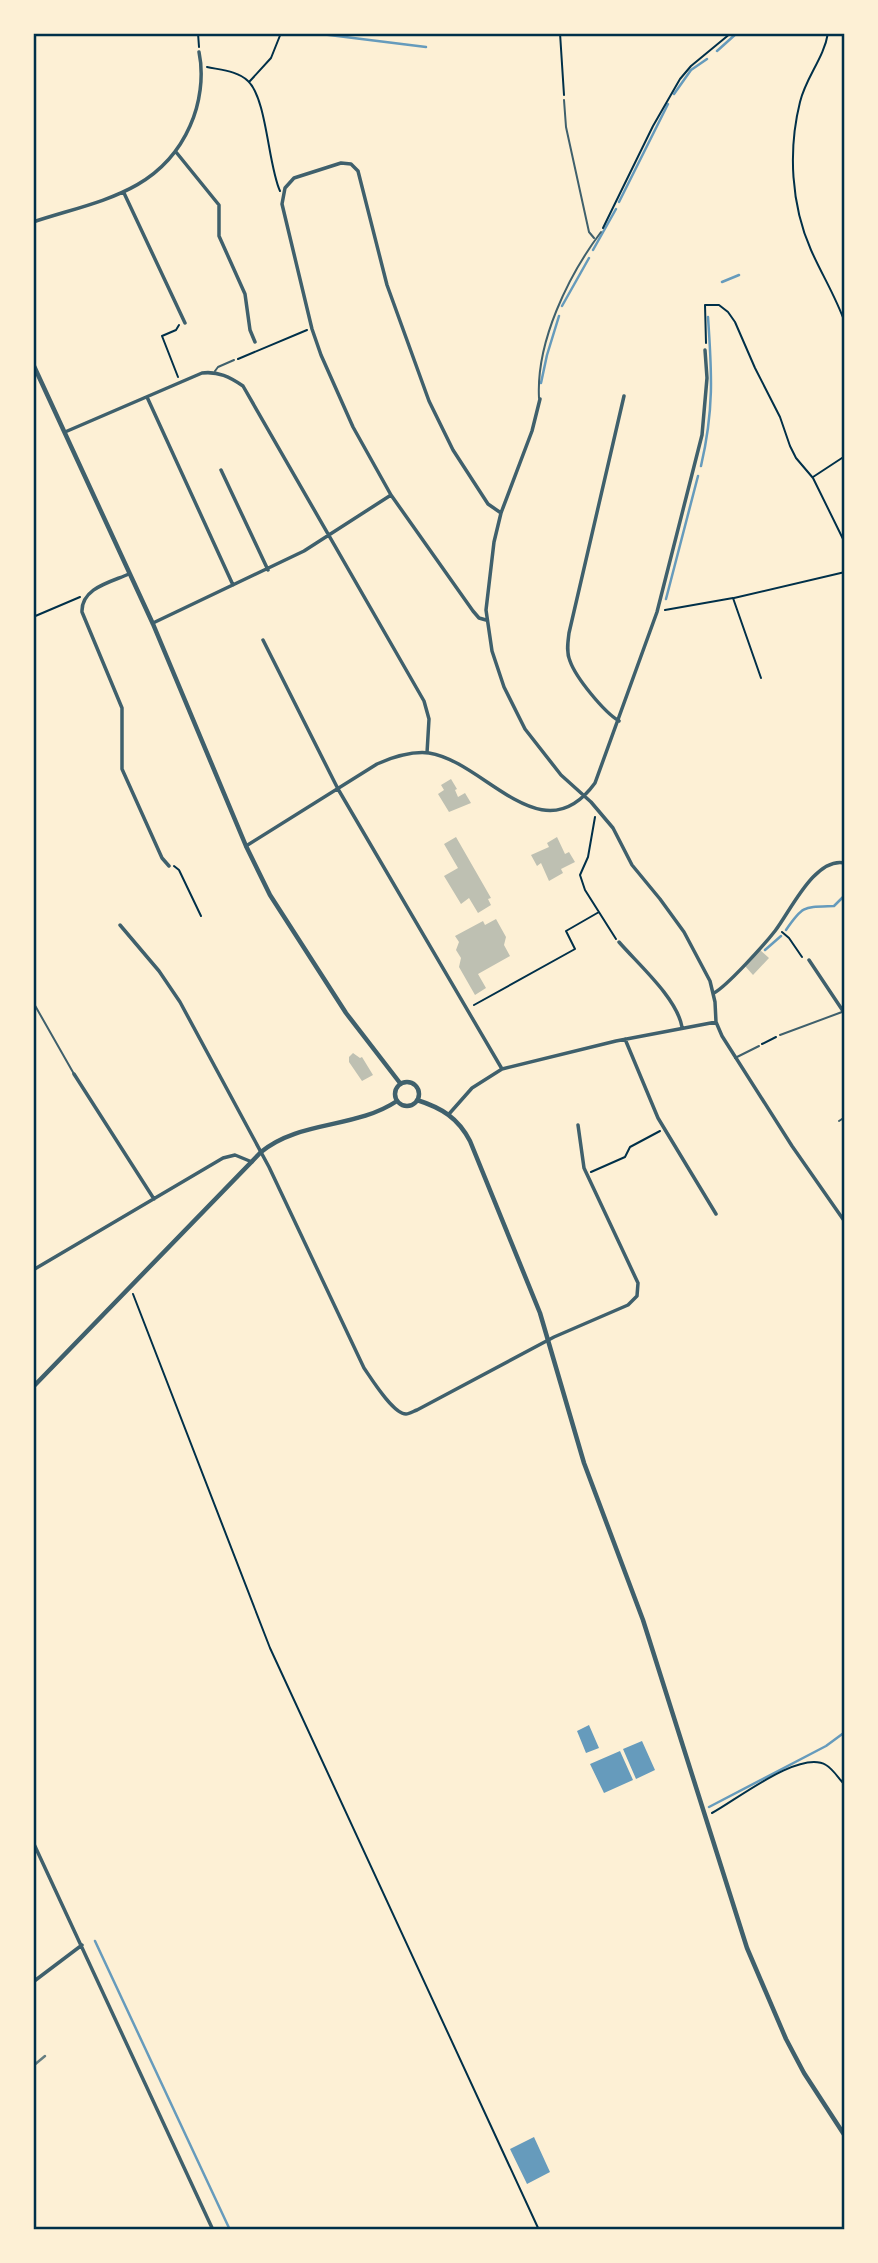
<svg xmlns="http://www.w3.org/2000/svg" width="878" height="2263" viewBox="0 0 878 2263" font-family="Arial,sans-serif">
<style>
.water{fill:#669bbc}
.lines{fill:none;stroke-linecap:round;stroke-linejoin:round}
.stream{stroke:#669bbc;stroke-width:2.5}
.building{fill:#bec0b2}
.path{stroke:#003049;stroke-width:2}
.service{stroke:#3f606c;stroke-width:2}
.minor{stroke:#3f606c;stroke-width:3.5}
.tertiary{stroke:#3f606c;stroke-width:4.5}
.rail{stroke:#657d81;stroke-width:2.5}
.neatline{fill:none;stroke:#003049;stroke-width:2.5}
</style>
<rect width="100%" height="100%" fill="#fdf0d5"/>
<path class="water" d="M 589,1725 L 599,1748 L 586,1753 L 577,1731 Z
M 642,1741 L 655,1770 L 636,1779 L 623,1749 Z
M 620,1751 L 633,1780 L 604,1793 L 590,1764 Z
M 534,2137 L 550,2172 L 527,2184 L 510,2149 Z"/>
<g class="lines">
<path class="stream" d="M 313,33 L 426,47
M 717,51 L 737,33
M 674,94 L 691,70 L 707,59
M 619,202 L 668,104
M 593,250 L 616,209
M 722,282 L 739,275
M 562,306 L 589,258
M 541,383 L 547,355 L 559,316
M 701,466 C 714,410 712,374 708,317
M 666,599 L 698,476
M 786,930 C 803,905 804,907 834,906 L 845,895
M 765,950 L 781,936
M 709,1807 L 826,1746 L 845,1732
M 95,1941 L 230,2230"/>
</g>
<path class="building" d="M 451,779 L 457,789 L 455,790 L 458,797 L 465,793 L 471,803 L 449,812 L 438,794 L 444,790 L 441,785 Z
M 456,837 L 491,898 L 488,899 L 491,905 L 478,913 L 469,898 L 461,904 L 444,876 L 458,868 L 444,844 Z
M 557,837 L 565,854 L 569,852 L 575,862 L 561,869 L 563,873 L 549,881 L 541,863 L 537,866 L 531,855 L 549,847 L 547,843 Z
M 496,919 L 506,937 L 504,945 L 510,956 L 478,974 L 486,988 L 475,995 L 459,967 L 461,958 L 456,950 L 459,942 L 455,936 L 483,921 L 485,925 Z
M 760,950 L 769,958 L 753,975 L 745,966 Z
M 353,1053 L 360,1058 L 362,1057 L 373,1075 L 362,1081 L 349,1062 L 349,1057 Z"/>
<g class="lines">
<path class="path" d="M 198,33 L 199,47
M 560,33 L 564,95
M 828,33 C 824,58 806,77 800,102 C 788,150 791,205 811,250 C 822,275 836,297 845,323
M 207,67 C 221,70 238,71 248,81 C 267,99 268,165 280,191
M 250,81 L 271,58 L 281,33
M 603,228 L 653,126 L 680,79 L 691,66 L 731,33
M 706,343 L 705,305 L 719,305 L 728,312 L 735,322 L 755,368 L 780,417 L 790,446 L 796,458 L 813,478 L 845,543
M 238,359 L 307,330
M 178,377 L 162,336 L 176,330 L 179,325
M 813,477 L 845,456
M 734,598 L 845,572
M 665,610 L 733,598 L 761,678
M 33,617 L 80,597
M 595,817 L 588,857 L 580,875 L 585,890 L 616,939
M 174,866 L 179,870 L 201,916
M 782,932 L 789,938 L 802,957
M 474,1005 L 575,949 L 566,931 L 599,912
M 762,1044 L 776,1037
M 591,1172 L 625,1157 L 630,1147 L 660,1131
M 133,1294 L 270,1648 L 539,2230
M 712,1813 C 735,1801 800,1749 826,1765 C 833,1769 839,1779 845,1785"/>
<path class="service" d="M 564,100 L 566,127 L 589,232 L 594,238
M 215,371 L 218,367 L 234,360
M 539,398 C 536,342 568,276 601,232
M 33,1002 L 74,1074
M 780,1035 L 842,1012
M 735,1058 L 759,1046
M 839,1121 L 845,1117"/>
<path class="minor" d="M 176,152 L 219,205 L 219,236 L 245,294 L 250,330 L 255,342
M 124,193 L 185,323
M 33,222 C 96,201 160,194 190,126 C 200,104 204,76 199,52
M 147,397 L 233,585
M 540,399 L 532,431 L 501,513 L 494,542 L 486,610 L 492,651 L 504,687 L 525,729 L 561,775 L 591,802 L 613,828 L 632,865 L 660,899 L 684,932 L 710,981 L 715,1002 L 716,1022 L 722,1036 L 792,1146 L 845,1222
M 65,432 L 202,373 C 218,371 230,377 243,386 L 424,701 L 429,719 L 427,753
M 221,470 L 268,570
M 129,574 C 111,582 81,588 82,612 L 122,708 L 122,769 L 162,858 L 169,866
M 486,620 L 479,618 L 473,611 L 391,495 L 353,427 L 321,355 L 312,329 L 282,204 L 285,188 L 294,178 L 341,163 L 351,164 L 358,171 L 387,285 L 429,401 L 453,450 L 488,504 L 501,513
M 153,623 L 304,551 L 391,495
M 263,640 L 338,789 L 502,1069
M 619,721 C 604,712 576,678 570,661 C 566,652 568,642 569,633 L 624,396
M 246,846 L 377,764 C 393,757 412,751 429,753 C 486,762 542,856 595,783 L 657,612 L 702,435 L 707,378 L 705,350
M 120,925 L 159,971 L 180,1002 L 269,1167 L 364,1368 C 371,1378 393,1414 406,1414 C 409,1414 414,1411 417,1410 L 554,1337 L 628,1305 L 637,1296 L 638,1283 L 584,1168 L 578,1125
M 619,942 C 638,964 677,998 682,1027
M 809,960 L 845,1014
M 714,993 C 727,986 764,945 775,931 C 790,912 815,856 845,863
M 625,1039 L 658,1118 L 716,1214
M 74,1074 L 154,1199
M 449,1114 L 472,1088 L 502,1069 L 616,1041 L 716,1022
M 33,1270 L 223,1158 L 235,1155 L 252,1162
M 33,1842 L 213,2230
M 33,1982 L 82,1945"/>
<path class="tertiary" d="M 33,364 L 153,624 L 246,846 L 270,895 L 346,1013 L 400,1083
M395 1094a12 12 0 1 1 24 0a12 12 0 1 1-24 0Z
M 417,1100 C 442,1108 458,1118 470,1141 L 540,1313 L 584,1463 L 643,1620 L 747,1948 L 786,2039 L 804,2073 L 845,2136
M 33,1387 L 261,1152 C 300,1120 355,1129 397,1101"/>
<path class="rail" d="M 33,2066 L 45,2056"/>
</g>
<rect width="878" height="2263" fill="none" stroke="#fdf0d5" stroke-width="70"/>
<rect x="35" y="35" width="808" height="2193" class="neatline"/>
</svg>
